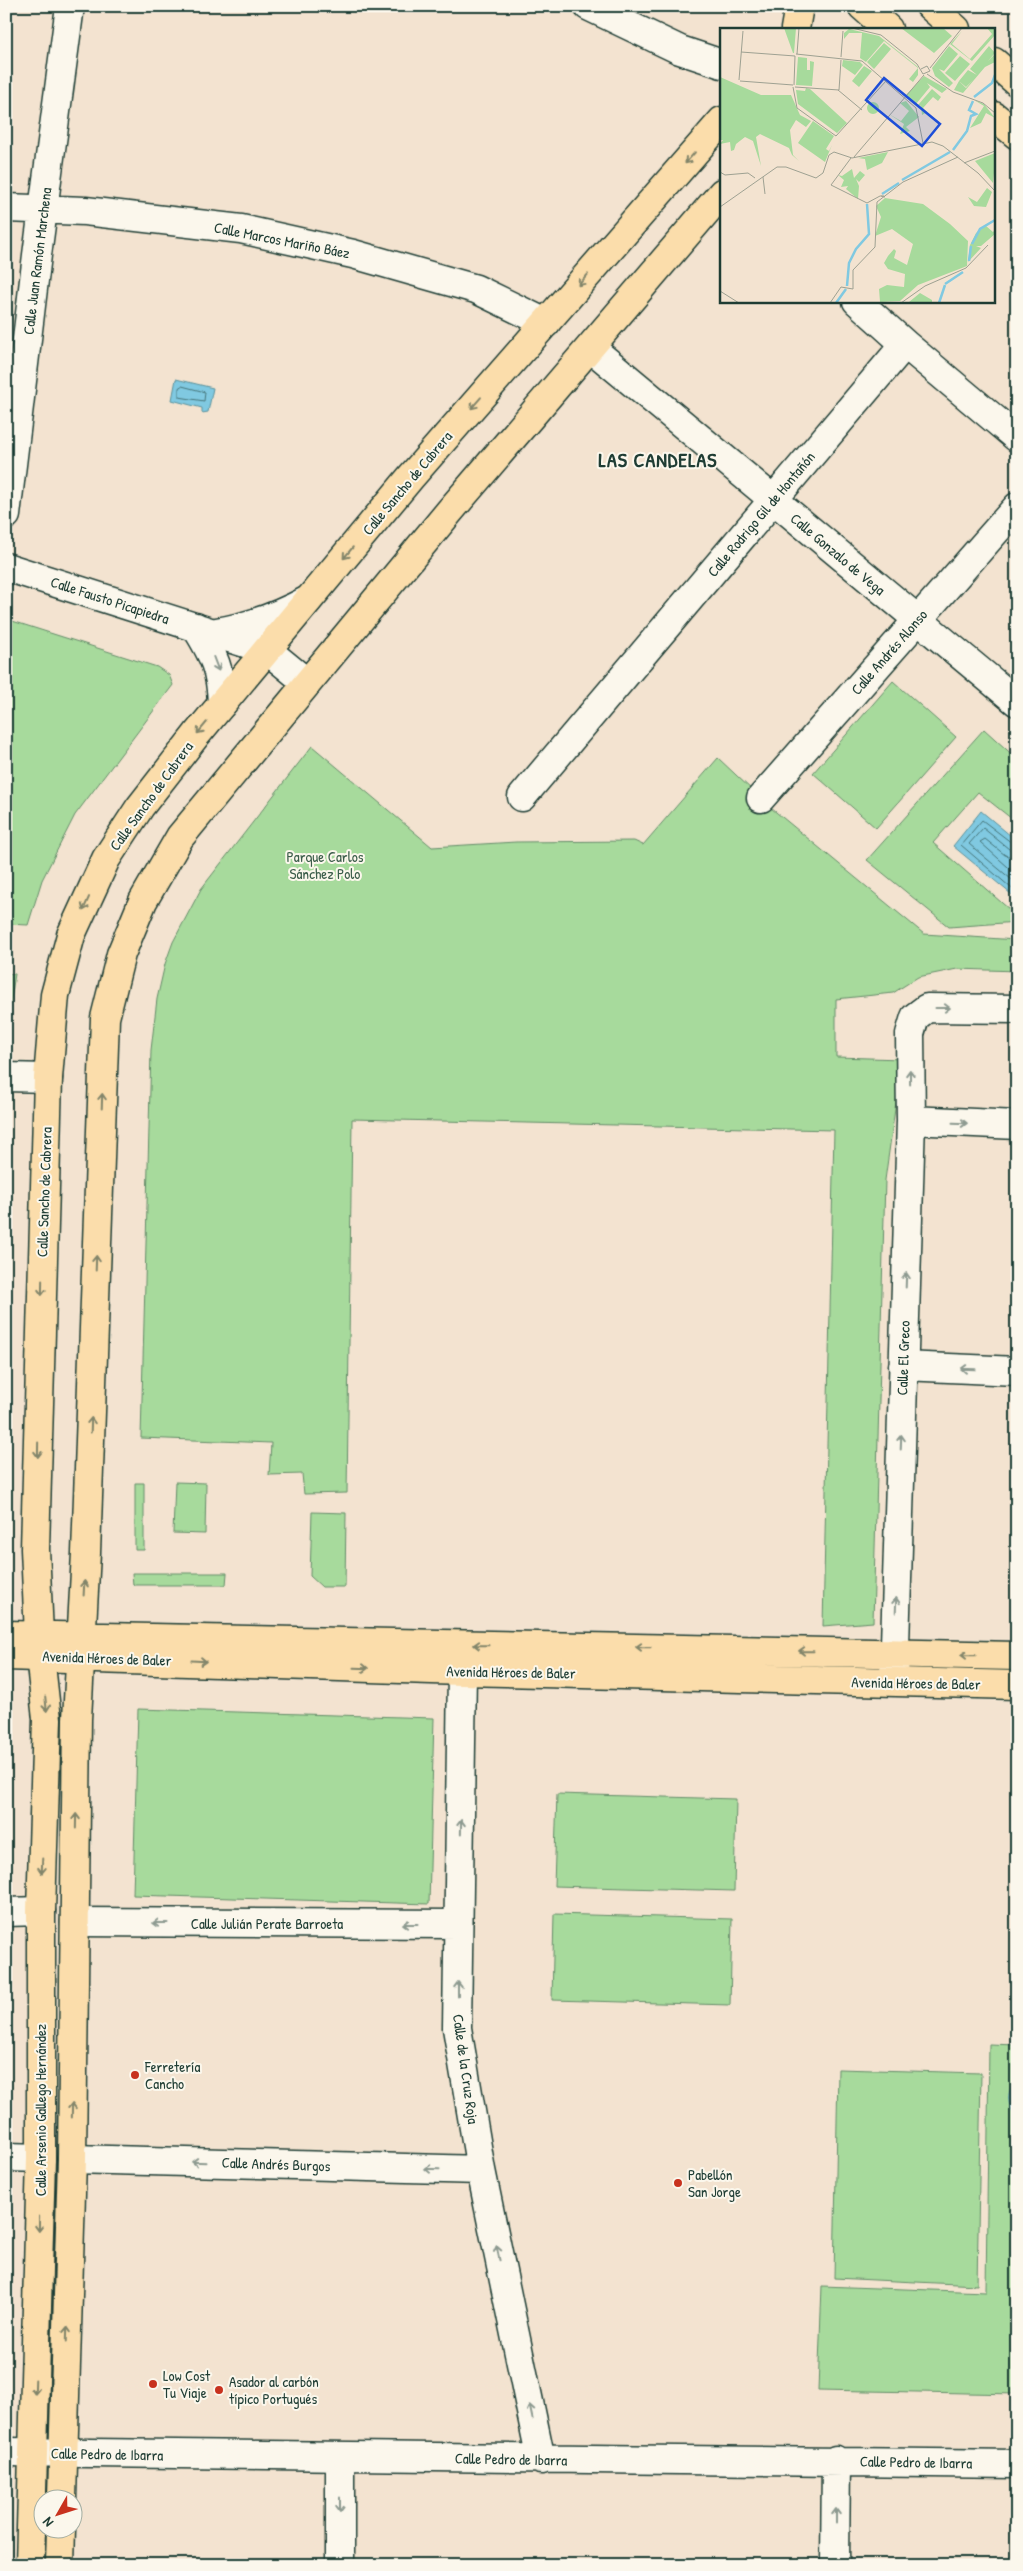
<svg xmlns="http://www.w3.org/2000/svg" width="1023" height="2571" viewBox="0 0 1023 2571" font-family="'Patrick Hand',sans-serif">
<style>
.green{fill:#a7da9c;stroke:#638c68}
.water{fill:#80c9e1;stroke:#59919c}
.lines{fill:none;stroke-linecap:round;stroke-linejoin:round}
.shore{stroke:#467579;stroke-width:1}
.minor-casing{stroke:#1f3d34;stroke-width:31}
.major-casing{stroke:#1f3d34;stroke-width:31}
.minor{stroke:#fbf7ec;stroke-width:28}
.major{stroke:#fbddab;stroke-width:28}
.oneway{stroke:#82856a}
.oneway2{stroke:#8d9a90}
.poi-dot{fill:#c8321e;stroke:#fbf7ec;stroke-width:2}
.labels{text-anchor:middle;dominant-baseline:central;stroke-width:4;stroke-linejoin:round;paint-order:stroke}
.street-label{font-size:15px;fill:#1f3d34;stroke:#fbf7ec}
.park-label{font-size:15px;fill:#3a5c49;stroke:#fbf7ec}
.poi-label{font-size:15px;fill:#1f3d34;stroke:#fbf7ec;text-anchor:start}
.district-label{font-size:20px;font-weight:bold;letter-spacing:1px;fill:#1f3d34;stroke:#fbf7ec}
.inset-river{fill:none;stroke:#80c9e1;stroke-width:2.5}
.inset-road{fill:none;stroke:#9ea192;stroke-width:1}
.view{fill:#1d4ed8;fill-opacity:0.15;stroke:#1d4ed8;stroke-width:2.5}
.inset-edge{fill:none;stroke:#1f3d34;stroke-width:2.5}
</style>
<rect width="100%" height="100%" fill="#f3e3d0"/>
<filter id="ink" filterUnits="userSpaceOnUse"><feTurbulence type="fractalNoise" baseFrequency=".02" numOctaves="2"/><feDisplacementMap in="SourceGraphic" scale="10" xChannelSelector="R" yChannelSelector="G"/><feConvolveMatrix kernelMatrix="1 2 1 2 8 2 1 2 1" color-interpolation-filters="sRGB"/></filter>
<g filter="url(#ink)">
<path class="green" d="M 6,619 L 157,667 L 169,675 L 173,685 L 75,815 L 42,880 L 28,925 L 6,924 Z
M 893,681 L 956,737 L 876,828 L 813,773 Z
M 984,729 L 1017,759 L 1017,823 L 978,792 L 933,843 L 1017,916 L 1017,922 L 949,927 L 867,860 Z
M 312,746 L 432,847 L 516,842 L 634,841 L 643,845 L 718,758 L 771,808 L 924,934 L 1017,940 L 1017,971 L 957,969 L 918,977 L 893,993 L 836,999 L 836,1057 L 902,1059 L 885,1180 L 873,1622 L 823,1626 L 834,1130 L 352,1119 L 347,1493 L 304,1494 L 302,1474 L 269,1475 L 271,1443 L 141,1438 L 151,1050 L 157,999 L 165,964 L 173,942 L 201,889 Z
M 6,973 L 15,974 L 6,1030 Z
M 175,1482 L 206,1483 L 205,1534 L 173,1533 Z
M 135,1483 L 144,1483 L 144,1550 L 135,1550 Z
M 312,1512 L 346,1513 L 345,1587 L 322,1587 L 310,1576 Z
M 132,1573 L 227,1573 L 226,1585 L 133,1585 Z
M 138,1709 L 434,1718 L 429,1904 L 133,1895 Z
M 557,1794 L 736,1799 L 734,1891 L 554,1886 Z
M 554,1914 L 732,1919 L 730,2005 L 552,2000 Z
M 989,2044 L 1017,2045 L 1017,2394 L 818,2390 L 822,2286 L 986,2292 Z
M 838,2069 L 981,2073 L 977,2285 L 834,2278 Z"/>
<path class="water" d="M 176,379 L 213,388 L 208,412 L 202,413 L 202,408 L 172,400 Z
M 981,811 L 1017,841 L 1017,899 L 953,846 Z
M 1017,2079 L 1017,2117 C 1006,2106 1006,2090 1017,2079 Z"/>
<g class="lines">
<path class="shore" d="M 182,386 L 205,392 L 204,401 L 179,397 L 179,388 Z
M 1017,844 L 1012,843 L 982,820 L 961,845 L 1017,893
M 1017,851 L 1009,849 L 983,828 L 969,844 L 1017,884
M 1017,858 L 1005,855 L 985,839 L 980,842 L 1017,875"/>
<g class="minor-casing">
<path id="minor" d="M 588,6 L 680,50 L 722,64
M 6,208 L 85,211 L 241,229 L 353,254 L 476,289 L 546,323
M 857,301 L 905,344
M 591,348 L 1017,702
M 6,515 L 37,255 L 70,6
M 6,567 L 267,650 L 306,682
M 196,627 C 214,656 221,670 222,704
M 216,632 C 250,627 278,616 308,600
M 522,797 L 905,344 L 1017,438
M 761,798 L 1017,507
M 6,1077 L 48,1078
M 911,1120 L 1017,1125
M 903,1366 L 1017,1371
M 462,1671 L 457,2028 L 481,2170 L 541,2460
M 894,1678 L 911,1120 L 910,1034 L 915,1017 L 927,1008 L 1017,1009
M 6,1912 L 41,1911
M 75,1922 L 458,1924
M 6,2157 L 41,2158
M 72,2159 L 481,2170
M 6,2452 L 1017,2464
M 340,2565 L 340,2457
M 835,2565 L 836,2460"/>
</g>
<g class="major-casing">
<path id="major" d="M 862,6 L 888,29
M 930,6 L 956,29
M 795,29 L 799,6
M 994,62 L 1017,82
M 994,116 L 1017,135
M 6,1635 L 1017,1656
M 6,1656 L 462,1671 L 1017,1685
M 62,2498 L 72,2159 L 77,1719 L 86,1553 L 105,1018 L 121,954 L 143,901 L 180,837 L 449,512 L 722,193
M 30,2565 L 41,2158 L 41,1911 L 47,1719 L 40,1656 L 35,1549 L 48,1078 L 55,995 L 71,935 L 106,859 L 140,807 L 197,734 L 410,478 L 722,121
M 60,2565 L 61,2528"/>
</g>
<use href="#minor" class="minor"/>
<use href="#major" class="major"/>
</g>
<defs><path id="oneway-shaft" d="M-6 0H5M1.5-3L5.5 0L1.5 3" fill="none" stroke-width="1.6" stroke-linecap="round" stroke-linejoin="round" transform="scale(1.25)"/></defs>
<g class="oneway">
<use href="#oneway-shaft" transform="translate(690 158) rotate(131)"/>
<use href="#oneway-shaft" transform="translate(583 280) rotate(131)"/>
<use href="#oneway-shaft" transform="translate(476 403) rotate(131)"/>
<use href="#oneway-shaft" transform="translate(348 553) rotate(130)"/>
<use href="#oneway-shaft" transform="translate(202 728) rotate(130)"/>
<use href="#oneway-shaft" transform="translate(86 904) rotate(114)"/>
<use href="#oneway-shaft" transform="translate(102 1101) rotate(-88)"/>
<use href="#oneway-shaft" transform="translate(96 1263) rotate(-88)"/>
<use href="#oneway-shaft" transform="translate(42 1288) rotate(91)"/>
<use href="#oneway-shaft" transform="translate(91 1425) rotate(-88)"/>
<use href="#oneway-shaft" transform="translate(38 1450) rotate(91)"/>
<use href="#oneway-shaft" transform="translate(84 1588) rotate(-87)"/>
<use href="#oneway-shaft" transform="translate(481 1645) rotate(-179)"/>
<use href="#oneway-shaft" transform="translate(643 1647) rotate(-179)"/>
<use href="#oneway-shaft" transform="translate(806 1651) rotate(-179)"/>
<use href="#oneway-shaft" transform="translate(968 1655) rotate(-179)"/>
<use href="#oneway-shaft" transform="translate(199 1661) rotate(3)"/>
<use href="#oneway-shaft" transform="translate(361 1668) rotate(2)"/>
<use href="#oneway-shaft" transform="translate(46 1704) rotate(84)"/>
<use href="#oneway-shaft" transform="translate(76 1821) rotate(-89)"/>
<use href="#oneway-shaft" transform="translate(42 1866) rotate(92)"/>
<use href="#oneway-shaft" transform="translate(72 2110) rotate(-89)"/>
<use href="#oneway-shaft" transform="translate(39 2224) rotate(91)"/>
<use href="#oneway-shaft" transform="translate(67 2334) rotate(-88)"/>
<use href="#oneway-shaft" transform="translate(35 2387) rotate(92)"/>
</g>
<g class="oneway2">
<use href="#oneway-shaft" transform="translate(216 664) rotate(69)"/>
<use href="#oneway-shaft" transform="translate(943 1008)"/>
<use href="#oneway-shaft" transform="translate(910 1077) rotate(-91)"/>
<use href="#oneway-shaft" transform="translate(960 1123) rotate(2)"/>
<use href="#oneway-shaft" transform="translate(906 1280) rotate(-88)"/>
<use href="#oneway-shaft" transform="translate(968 1369) rotate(-178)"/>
<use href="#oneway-shaft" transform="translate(901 1442) rotate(-88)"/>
<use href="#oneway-shaft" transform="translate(896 1605) rotate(-88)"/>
<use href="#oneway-shaft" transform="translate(461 1827) rotate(-89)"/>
<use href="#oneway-shaft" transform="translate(160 1923) rotate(-180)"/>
<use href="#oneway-shaft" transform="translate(410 1924) rotate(-180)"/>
<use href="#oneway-shaft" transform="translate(458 1989) rotate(-90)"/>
<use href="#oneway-shaft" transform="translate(199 2162) rotate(-178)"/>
<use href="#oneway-shaft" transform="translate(432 2169) rotate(-178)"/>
<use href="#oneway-shaft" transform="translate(498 2253) rotate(-102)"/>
<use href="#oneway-shaft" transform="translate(531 2412) rotate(-102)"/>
<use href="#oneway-shaft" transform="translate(340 2505) rotate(90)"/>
<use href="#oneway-shaft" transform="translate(836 2516) rotate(-90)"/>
</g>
</g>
<g class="poi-dot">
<circle cx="135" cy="2075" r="5"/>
<circle cx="678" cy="2183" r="5"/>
<circle cx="153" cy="2384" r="5"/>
<circle cx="219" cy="2390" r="5"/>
</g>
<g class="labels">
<g class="street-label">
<text transform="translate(282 240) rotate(11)">Calle Marcos Mariño Báez</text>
<text transform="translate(37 261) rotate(-83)">Calle Juan Ramón Marchena</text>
<text transform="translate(407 483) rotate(-50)">Calle Sancho de Cabrera</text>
<text transform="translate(761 514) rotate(-50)">Calle Rodrigo Gil de Hontañón</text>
<text transform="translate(838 554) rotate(40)">Calle Gonzalo de Vega</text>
<text transform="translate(110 600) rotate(18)">Calle Fausto Picapiedra</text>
<text transform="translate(889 652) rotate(-49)">Calle Andrés Alonso</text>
<text transform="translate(151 796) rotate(-54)">Calle Sancho de Cabrera</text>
<text transform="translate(44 1192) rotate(-88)">Calle Sancho de Cabrera</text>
<text transform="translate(903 1358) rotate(-88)">Calle El Greco</text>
<text transform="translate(107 1658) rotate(2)">Avenida Héroes de Baler</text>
<text transform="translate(511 1672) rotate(1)">Avenida Héroes de Baler</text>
<text transform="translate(916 1683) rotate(1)">Avenida Héroes de Baler</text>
<text x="267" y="1923">Calle Julián Perate Barroeta</text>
<text transform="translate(466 2069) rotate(82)">Calle de la Cruz Roja</text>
<text transform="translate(40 2110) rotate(-90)">Calle Arsenio Gallego Hernández</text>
<text transform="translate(276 2164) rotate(2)">Calle Andrés Burgos</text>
<text transform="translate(107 2454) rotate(1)">Calle Pedro de Ibarra</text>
<text transform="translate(511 2459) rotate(1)">Calle Pedro de Ibarra</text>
<text transform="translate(916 2462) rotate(1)">Calle Pedro de Ibarra</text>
</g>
<g class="park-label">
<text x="325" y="856">Parque Carlos<tspan x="325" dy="17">Sánchez Polo</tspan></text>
</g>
<g class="poi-label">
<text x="145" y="2066">Ferretería<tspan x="145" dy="17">Cancho</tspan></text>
<text x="688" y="2174">Pabellón<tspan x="688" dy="17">San Jorge</tspan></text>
<text x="163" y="2375">Low Cost<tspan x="163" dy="17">Tu Viaje</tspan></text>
<text x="229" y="2381">Asador al carbón<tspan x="229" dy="17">típico Portugués</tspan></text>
</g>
<g class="district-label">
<text x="658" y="459">LAS CANDELAS</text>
</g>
</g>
<g transform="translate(720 28)">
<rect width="275" height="275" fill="#f3e3d0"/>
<path d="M 64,0 L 76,0 L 74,25 L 73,25 ZM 181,0 L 223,0 L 232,8 L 214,25 ZM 267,0 L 275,0 L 275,7 L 252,33 L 230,16 L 242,3 L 232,16 L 250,31 L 272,6 ZM 129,1 L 159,8 L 198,39 L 198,47 L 193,54 L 189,51 L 198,40 L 164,13 L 146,34 L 140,30 L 142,5 L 129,5 L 124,11 L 124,5 ZM 164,15 L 171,21 L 154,41 L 147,34 ZM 229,18 L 238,26 L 224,43 L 219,41 L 233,55 L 229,59 L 215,48 L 212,40 ZM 269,18 L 275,25 L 268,33 L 275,26 L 275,34 L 265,39 L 243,65 L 234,62 L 239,53 L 246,60 L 253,52 L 246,59 L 239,53 L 248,42 L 257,47 L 250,41 ZM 240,28 L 250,36 L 235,53 L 225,45 ZM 78,29 L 87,30 L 87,42 L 90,42 L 90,33 L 94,34 L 92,58 L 76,57 ZM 123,32 L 140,34 L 143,37 L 135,47 L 122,38 ZM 144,38 L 152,43 L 139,59 L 132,53 ZM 204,48 L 227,61 L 222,65 L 207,55 L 210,59 L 196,76 L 186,67 ZM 0,49 L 41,67 L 71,67 L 80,87 L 91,93 L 86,99 L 76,92 L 70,102 L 73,127 L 79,133 L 72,127 L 69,120 L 40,106 L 36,109 L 41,138 L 33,113 L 25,109 L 16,116 L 14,122 L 11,123 L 10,114 L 0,116 L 3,112 L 0,112 ZM 86,60 L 90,61 L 127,95 L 117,105 L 78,76 L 76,62 L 85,63 ZM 212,61 L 221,69 L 218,73 L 213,69 L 203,80 L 207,84 L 202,87 L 201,78 L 198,77 ZM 254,72 L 264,76 L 275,90 L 266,85 L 261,95 L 250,100 L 264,78 ZM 186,73 L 199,89 L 186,99 L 190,103 L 180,106 L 184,96 L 169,86 L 181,93 L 189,83 L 180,75 ZM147 80a6 6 0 1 1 12 0a6 6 0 1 1-12 0ZM 93,93 L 114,108 L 106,121 L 109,123 L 112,117 L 105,134 L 78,115 ZM 168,124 L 162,135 L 147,142 L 145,131 L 138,130 ZM 275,125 L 275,135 L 273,155 L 255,133 ZM 132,141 L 134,150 L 140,143 L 145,147 L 139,154 L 136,151 L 139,158 L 138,171 L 126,161 L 128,158 L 121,159 L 124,152 L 118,147 L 122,148 ZM 267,160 L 272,164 L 266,179 L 254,178 L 248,169 L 257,174 ZM 165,170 L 203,176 L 230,196 L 248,213 L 247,238 L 198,257 L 180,273 L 160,274 L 159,261 L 167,257 L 184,259 L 185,246 L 168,241 L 164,235 L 168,228 L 174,221 L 176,223 L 174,230 L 187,237 L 193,216 L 172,201 L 155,208 L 161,189 L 156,178 ZM 275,191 L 266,198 L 273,204 L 275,202 L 275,206 L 261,218 L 256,218 L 261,220 L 248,234 L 250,217 L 256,205 ZM 200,265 L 212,272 L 212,275 L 189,274 Z" fill="#a7da9c"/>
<path class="inset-river" d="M 254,69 L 272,55 L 275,47M 233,122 L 247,103 L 251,88 L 256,86 L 249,82 L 253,73M 182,152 L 230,124M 162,166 L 179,155M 252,216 L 260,201 L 275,192M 249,233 L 251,218M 225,256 L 243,244M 127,258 L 129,235 L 136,221 L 149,206 L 147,176M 116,275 L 126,261M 219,275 L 225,257"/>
<path class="inset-road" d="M 132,0 L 161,7 L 197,36 L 203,46 L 210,43 L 207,38 L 201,41M 21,24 L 75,28M 76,26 L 142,33 L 196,80 L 203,115M 77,26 L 79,0M 121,29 L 123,3M 210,40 L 242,0M 207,46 L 233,64 L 263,75 L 275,85M 19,52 L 23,3M 20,53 L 73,57M 74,57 L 75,28M 73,59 L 77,80 L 116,108M 75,59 L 119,62 L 121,32M 118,62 L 142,82M 116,108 L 166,53M 134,129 L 204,47M 131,130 L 111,157 L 147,175 L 160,168 L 164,168 L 165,169 L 161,168M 244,135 L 275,123M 0,144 L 5,147 L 28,145 L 35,150M 43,149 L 45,166M 0,179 L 57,139 L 66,139 L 96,150 L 103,145 L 109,127 L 114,124 L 132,130 L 212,114 L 223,118 L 258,145 L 275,163M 0,238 L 0,255M 0,263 L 19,275M 110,275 L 121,259 L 133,261 L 133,242 L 155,219 L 157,174 L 183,154 L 238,129M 181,275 L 205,258 L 246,240 L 268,217"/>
<path class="view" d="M 164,50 L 220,96 L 202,118 L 146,72 Z"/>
<rect width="275" height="275" class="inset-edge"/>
</g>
<rect width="1023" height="2571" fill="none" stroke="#fbf7ec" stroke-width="25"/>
<rect x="12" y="12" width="998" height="2546" fill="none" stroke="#1f3d34" stroke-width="2" filter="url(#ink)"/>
<g transform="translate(58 2514) rotate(231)"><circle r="24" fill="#fbf7ec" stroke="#a3ada2"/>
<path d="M0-4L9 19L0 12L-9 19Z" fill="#c8321e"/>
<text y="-8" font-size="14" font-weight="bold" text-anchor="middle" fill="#1f3d34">N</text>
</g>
</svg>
